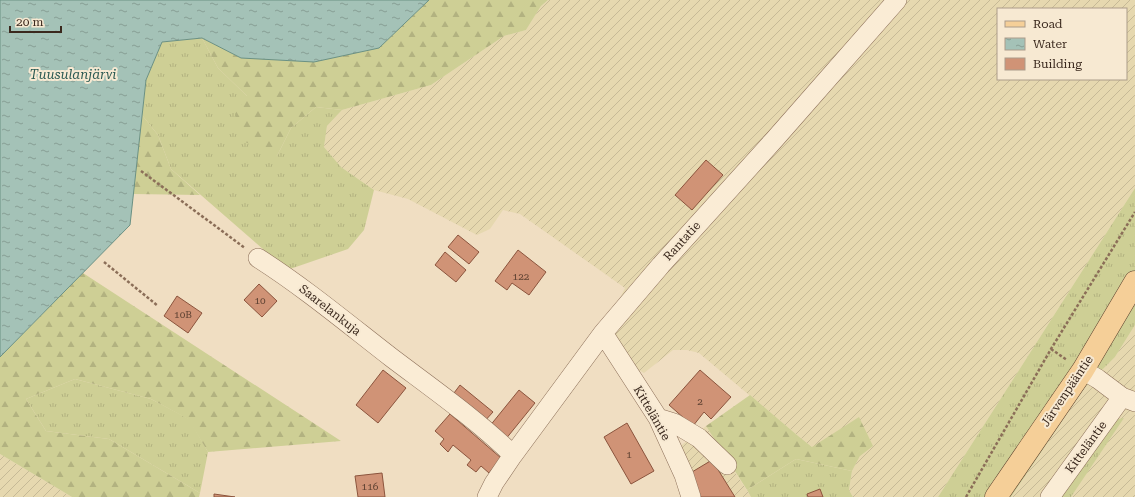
<svg xmlns="http://www.w3.org/2000/svg" width="1135" height="497" viewBox="0 0 1135 497" font-family="'Roboto Serif',serif">
<style>
.farmland{fill:url(#farmland-furrows);fill-rule:evenodd}
.grass{fill:url(#grass-tufts)}
.forest{fill:url(#forest-firs)}
.water{fill:url(#water-ripples);stroke:#6b9184}
.building{fill:#d09376;stroke:#8b543d}
.lines{fill:none;stroke-linecap:round;stroke-linejoin:round}
.minor-casing{stroke:#8b6e58;stroke-width:20}
.major-casing{stroke:#583d2c;stroke-width:23}
.path{stroke:#8b6e58;stroke-width:2.5;stroke-dasharray:3 2;stroke-linecap:butt}
.minor{stroke:#faecd5;stroke-width:19}
.major{stroke:#f5cf98;stroke-width:22}
.labels{text-anchor:middle;dominant-baseline:central;stroke-width:4;stroke-linejoin:round;paint-order:stroke}
.number-label{font-size:10px;fill:#604333}
.street-label{font-size:12px;fill:#3a281d;stroke:#f7e9d2}
.water-label{font-size:13px;font-style:italic;fill:#2b5a53;stroke:#f7e9d2}
</style>
<defs>
<pattern id="farmland-furrows" width="10" height="10" patternUnits="userSpaceOnUse"><rect width="10" height="10" fill="#e6d8af"/><path d="M-1 1l2-2M0 10L10 0M9 11l2-2" fill="none" stroke="#c6b996"/></pattern>
<pattern id="grass-tufts" width="24" height="20" patternUnits="userSpaceOnUse"><rect width="24" height="20" fill="#cecf95"/><path d="M3 7l-1-3M5 7V3M7 7l1-3M15 17l-1-3M17 17v-4M19 17l1-3" fill="none" stroke="#b2b280"/></pattern>
<pattern id="forest-firs" width="22" height="20" patternUnits="userSpaceOnUse"><rect width="22" height="20" fill="#cecf95"/><path d="M5 1l3.5 6h-7zM16 11l3.5 6h-7z" fill="#b2b280"/></pattern>
<pattern id="water-ripples" width="26" height="14" patternUnits="userSpaceOnUse"><rect width="26" height="14" fill="#a4c2b7"/><path d="M2 4q2-2 4 0t4 0M15 11q2-2 4 0t4 0" fill="none" stroke="#879e94"/></pattern>
</defs>
<rect width="100%" height="100%" fill="#f0dec2"/>
<path class="farmland" d="M 548,0 L 1135,0 L 1135,188 L 938,497 L 853,497 L 849,490 L 852,471 L 860,456 L 812,447 L 797,435 L 699,353 L 687,350 L 673,350 L 644,373 L 635,368 L 619,343 L 605,354 L 603,333 L 625,288 L 520,214 L 503,210 L 490,229 L 477,235 L 408,199 L 374,190 L 341,167 L 324,147 L 327,126 L 342,110 L 431,85 L 504,36 L 526,30 L 541,6 ZM 998,9 L 1126,9 L 1126,79 L 998,79 Z
M 1135,325 L 1135,497 L 1071,497 L 1123,419 L 1054,497 L 1011,497 L 1085,387 L 1115,357 Z
M 706,426 L 751,497 L 693,497 L 674,451 Z
M 0,454 L 72,497 L 0,497 Z"/>
<path class="grass" d="M 202,38 L 218,68 L 247,96 L 277,156 L 291,128 L 316,107 L 342,110 L 327,126 L 324,147 L 341,167 L 374,190 L 364,230 L 348,249 L 290,269 L 264,250 L 171,169 L 158,135 L 142,115 L 146,80 L 162,42 Z
M 1135,188 L 1135,325 L 1115,357 L 1085,387 L 1011,497 L 938,497 Z
M 75,379 L 151,399 L 189,419 L 208,452 L 200,493 L 109,439 L 46,431 L 26,399 Z
M 1124,418 L 1071,497 L 1054,497 L 1107,421 Z
M 796,459 L 852,471 L 849,490 L 853,497 L 751,497 L 747,490 Z"/>
<path class="forest" d="M 429,0 L 548,0 L 541,6 L 526,30 L 504,36 L 431,85 L 342,110 L 316,107 L 291,128 L 277,156 L 245,142 L 235,114 L 247,96 L 218,68 L 202,38 L 241,58 L 379,48 Z
M 142,115 L 158,135 L 171,169 L 200,195 L 133,194 Z
M 83,273 L 341,441 L 208,452 L 188,419 L 151,399 L 75,379 L 26,399 L 46,431 L 109,439 L 200,493 L 199,497 L 72,497 L 0,454 L 0,357 Z
M 750,395 L 797,435 L 812,447 L 859,417 L 873,446 L 860,456 L 852,471 L 796,459 L 747,490 L 706,426 Z"/>
<path class="water" d="M 0,0 L 429,0 L 379,48 L 314,62 L 241,58 L 202,38 L 162,42 L 146,80 L 130,225 L 0,357 Z"/>
<path class="building" d="M 706,160 L 723,175 L 692,210 L 675,195 Z
M 458,235 L 479,252 L 469,264 L 448,247 Z
M 518,250 L 546,272 L 529,295 L 512,283 L 507,290 L 495,281 Z
M 445,252 L 466,270 L 456,282 L 435,265 Z
M 259,284 L 277,301 L 262,317 L 244,300 Z
M 177,296 L 202,313 L 188,333 L 164,316 Z
M 383,370 L 406,388 L 378,423 L 356,405 Z
M 700,370 L 731,397 L 711,419 L 704,412 L 693,426 L 669,405 Z
M 460,385 L 493,412 L 483,423 L 451,397 Z
M 519,390 L 535,403 L 505,440 L 489,427 Z
M 450,414 L 501,458 L 489,473 L 481,466 L 476,472 L 467,465 L 471,460 L 453,445 L 448,452 L 440,444 L 444,439 L 435,431 Z
M 627,423 L 654,471 L 631,484 L 604,437 Z
M 712,460 L 735,497 L 701,497 L 687,475 Z
M 382,473 L 385,497 L 358,497 L 355,476 Z
M 820,489 L 823,497 L 808,497 L 807,494 Z
M 214,494 L 235,497 L 214,497 Z"/>
<g class="lines">
<g class="minor-casing">
<path id="minor" d="M 258,258 C 305,288 348,324 392,358 C 433,389 476,419 513,455
M 603,333 L 658,418 L 684,475 L 691,497
M 1083,370 L 1098,379 L 1122,397 L 1135,402
M 658,418 L 674,423 L 699,438 L 727,465
M 487,497 L 494,483 L 513,455 L 603,333 L 661,265 L 774,140 L 897,0
M 1050,497 L 1122,397"/>
</g>
<g class="major-casing">
<path id="major" d="M 996,497 L 1083,370 L 1135,282"/>
</g>
<path class="path" d="M 141,171 L 245,248
M 104,262 L 158,306
M 1051,349 L 1067,360
M 966,497 L 1051,349 L 1135,212"/>
<use href="#minor" class="minor"/>
<use href="#major" class="major"/>
</g>
<g class="labels">
<g class="number-label">
<text x="521" y="276">122</text>
<text x="260" y="300">10</text>
<text x="183" y="314">10B</text>
<text x="700" y="401">2</text>
<text x="629" y="454">1</text>
<text x="370" y="486">116</text>
</g>
<g class="street-label">
<text transform="translate(682 241) rotate(-48)">Rantatie</text>
<text transform="translate(330 310) rotate(38)">Saarelankuja</text>
<text transform="translate(1067 391) rotate(-56)">Järvenpääntie</text>
<text transform="translate(652 413) rotate(60)">Kitteläntie</text>
<text transform="translate(1086 447) rotate(-54)">Kitteläntie</text>
</g>
<g class="water-label">
<text x="73" y="74">Tuusulanjärvi</text>
</g>
</g>
<rect x="997" y="8" width="130" height="72" fill="#f7e9d2" stroke="#ab9c8a"/>
<rect x="1005" y="21" width="20" height="6" fill="#f5cf98" stroke="#ab9c8a"/>
<text x="1033" y="28" font-size="12" fill="#3a281d">Road</text>
<rect x="1005" y="38" width="20" height="12" fill="url(#water-ripples)" stroke="#ab9c8a"/>
<text x="1033" y="48" font-size="12" fill="#3a281d">Water</text>
<rect x="1005" y="58" width="20" height="12" fill="#d09376" stroke="#ab9c8a"/>
<text x="1033" y="68" font-size="12" fill="#3a281d">Building</text>
<path d="M10 26v6h51v-6" fill="none" stroke="#3a281d" stroke-width="2"/>
<text x="16" y="26" font-size="12" fill="#3a281d" stroke="#f7e9d2" stroke-width="3" paint-order="stroke">20 m</text>
</svg>
